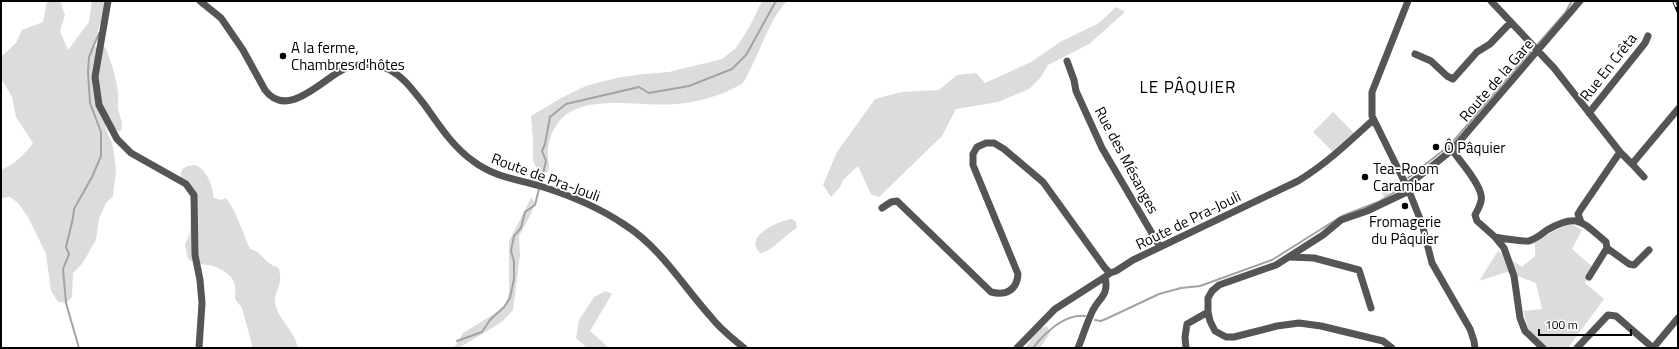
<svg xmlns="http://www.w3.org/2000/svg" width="1679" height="349" viewBox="0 0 1679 349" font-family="'Titillium Web',sans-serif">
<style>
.green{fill:#dcdcdc}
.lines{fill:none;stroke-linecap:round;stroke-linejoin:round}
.stream{stroke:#a3a3a3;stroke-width:2}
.minor{stroke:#555;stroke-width:7}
.rail-casing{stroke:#000;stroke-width:3.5}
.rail{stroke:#fff;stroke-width:2;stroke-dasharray:6;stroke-linecap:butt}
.poi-dot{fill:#000;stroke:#fff;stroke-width:1.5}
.labels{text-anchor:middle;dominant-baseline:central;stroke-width:3.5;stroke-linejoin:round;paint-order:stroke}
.poi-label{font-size:15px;fill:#000;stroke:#fff;text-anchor:start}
.street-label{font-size:15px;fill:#000;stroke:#fff}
.quarter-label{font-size:17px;letter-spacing:1px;fill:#000;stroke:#fff}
</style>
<rect width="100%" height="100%" fill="#fff"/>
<path class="green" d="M 47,1 L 60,1 L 65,15 L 60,31 L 68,50 L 89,22 L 92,1 L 104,1 L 103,14 L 93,47 L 105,47 C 111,60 116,77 118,92 C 119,97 117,103 118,108 C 119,116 125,124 120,132 L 105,123 L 107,132 L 112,143 L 114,153 L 116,171 L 113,196 L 106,203 L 99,219 L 96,240 L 82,264 L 73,273 L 72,297 L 66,303 L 58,302 L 51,291 L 46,254 L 28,217 L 18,203 L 10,197 L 1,198 L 1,170 C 15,164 24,155 33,143 L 16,117 L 12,97 L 1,78 L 1,57 L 16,43 L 22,30 L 43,22 Z
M 762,1 L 787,1 C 770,19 762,46 751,68 C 748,72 746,80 742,84 C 738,87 730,89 726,92 C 711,98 692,103 676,104 C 642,108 577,90 556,126 C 551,133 547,146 548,155 C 548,162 550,165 548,172 L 538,173 L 533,160 L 533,140 L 531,116 L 561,98 L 586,86 L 616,78 L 643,74 L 669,72 L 722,59 L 736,48 L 750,26 Z
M 1116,7 L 1125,12 L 1089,44 L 1048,65 L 1041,77 L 1029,89 L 998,102 L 956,109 L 942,136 L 879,197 L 871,194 L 858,166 L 843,180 L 840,187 L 831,197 L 823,185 L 837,152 L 875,99 L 901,92 L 939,90 L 957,75 L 976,73 L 985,83 L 1031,62 L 1060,42 L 1099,23 Z
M 1333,112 L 1354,133 L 1334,153 L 1313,132 Z
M 196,165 C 208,171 212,186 214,198 L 221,200 L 226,198 C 238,214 242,232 250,249 C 260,251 262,258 269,263 C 272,265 276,267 279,268 C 279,272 281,277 280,281 C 279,288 274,295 275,303 C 278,320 295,331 298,348 L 253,348 L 242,308 L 235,299 C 235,295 236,290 235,286 C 234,275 219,267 209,265 C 200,264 195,264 188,259 L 185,245 L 190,233 L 192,201 L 184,187 L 179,182 L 182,169 L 188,166 Z
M 1391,186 L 1395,190 L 1384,197 L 1381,191 Z
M 531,198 L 535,203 L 531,214 L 519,236 L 520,255 L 513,310 L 502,322 L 459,348 L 454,348 L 463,333 L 505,307 L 509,292 L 509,241 Z
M 792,219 L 796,222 L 797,228 C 786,234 770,253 760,253 C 743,236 778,221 792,219 Z
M 1570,223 L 1582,230 L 1572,249 L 1594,268 L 1585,283 L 1604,299 L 1568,348 L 1546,348 L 1528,329 L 1523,311 L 1542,309 L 1536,283 L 1507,272 L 1479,281 L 1498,251 L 1522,267 L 1535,256 L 1535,241 Z
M 606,291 L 612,294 L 590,331 L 609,348 L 587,348 L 576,338 L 579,320 L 594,297 Z
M 1047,326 L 1050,333 L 1040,348 L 1025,348 L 1030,341 L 1035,330 Z"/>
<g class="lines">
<path class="stream" d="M 1537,45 L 1565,13 L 1572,1
M 1408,178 L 1450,145 L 1530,52
M 541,182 L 546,161 L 542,151 L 545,144 L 550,117 L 566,104 L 639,87 L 649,93 L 689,86 L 732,69 L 746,55 L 776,1
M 1095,320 L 1101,321 L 1108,318 L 1159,294 L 1181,288 L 1200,286 L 1272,260 L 1342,216 L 1378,202 L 1393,193 L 1402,185
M 457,341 L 482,332 L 490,320 L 504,307 L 510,298 L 514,279 L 514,262 L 511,251 L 514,236 L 521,228 L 525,212 L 535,205 L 539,189
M 79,348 L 66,303 L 63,269 L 69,254 L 66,247 L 73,218 L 74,209 L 92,177 L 101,156 L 101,132 L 90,103 L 88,72 L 89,57 L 99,33
M 1033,348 C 1045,333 1064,314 1085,316"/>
<path class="minor" d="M 108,1 L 95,77 L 99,105 L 117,139 L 131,153 L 186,184 L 194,195 L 195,255 L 200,280 L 202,303 L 199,348
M 200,1 L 221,18 L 243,50 L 265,90 C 288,121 324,77 346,68 C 360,63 377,63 390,70 C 405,78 414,92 424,104 C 438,124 453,147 473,161 C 494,177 516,179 540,186 C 569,195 600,208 625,225 C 661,248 683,286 711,317 C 720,329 732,338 744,348
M 1408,1 L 1372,92 L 1372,116 L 1409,191 L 1422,224 L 1432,263 L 1470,329 L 1474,341 L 1475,348
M 1491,1 L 1554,68 L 1620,152 L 1632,164 L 1678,109
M 1415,54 L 1431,61 L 1447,76 L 1453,79 L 1477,52 L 1490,44 L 1511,22
M 1067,61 L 1074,80 L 1076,91 L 1102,148 L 1160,247
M 1589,113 L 1645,43 L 1648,36
M 1452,150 C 1460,161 1479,182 1481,195 C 1483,201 1478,209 1475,215 L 1477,221 L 1495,237 L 1504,248 L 1514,276 L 1520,318 L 1525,331 L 1543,348
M 1632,164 L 1644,177
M 1407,186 L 1452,150 L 1580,1
M 882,208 L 891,202 L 897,201 L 991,292 C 1006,296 1017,290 1018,274 L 973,165 L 973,154 L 977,147 L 986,143 L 994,143 L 1004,149 L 1043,182 L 1105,268 L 1110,273
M 1581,222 L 1578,214 L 1581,209 L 1620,152
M 1495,237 C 1501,238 1524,242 1529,241 C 1535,239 1542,234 1547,230 C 1578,212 1582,222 1606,242 L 1607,248 L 1629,264 L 1634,265 L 1649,250
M 1290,257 L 1314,258 L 1359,270 L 1371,308
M 1589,277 L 1607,248
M 1017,348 L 1055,309 L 1105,277 L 1110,273 L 1116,271 L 1133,260 L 1298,181 C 1326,164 1349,142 1373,120
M 1078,348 C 1083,336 1087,322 1093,310 C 1100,297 1109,295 1105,277
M 1186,348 L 1185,337 L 1187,324 L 1208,312
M 1392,348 L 1383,341 L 1321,326 L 1299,323 L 1277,326 L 1234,337 L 1226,337 L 1215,331 L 1210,321 L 1208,312 L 1208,298 L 1212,291 L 1219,285 L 1276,265 L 1323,235 L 1341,220 L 1367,211 L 1409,191
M 1577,348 L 1608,315 L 1616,316 L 1653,348
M 1653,348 L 1678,318"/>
<g class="rail-casing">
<path id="rail" d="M 1674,1 L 1678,11"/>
</g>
<use href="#rail" class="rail"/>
</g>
<g class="poi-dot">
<circle cx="283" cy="56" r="4"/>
<circle cx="1436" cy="147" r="4"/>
<circle cx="1365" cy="177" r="4"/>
<circle cx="1405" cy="206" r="4"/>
</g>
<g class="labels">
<g class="poi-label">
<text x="291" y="47">A la ferme,<tspan x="291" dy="17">Chambres d'hôtes</tspan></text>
<text x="1444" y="147">Ô Pâquier</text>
<text x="1373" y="168">Tea-Room<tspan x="1373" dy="17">Carambar</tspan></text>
<text x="1405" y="221" text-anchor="middle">Fromagerie<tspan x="1405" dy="17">du Pâquier</tspan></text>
</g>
<g class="street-label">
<text transform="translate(1608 67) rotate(-52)">Rue En Crêta</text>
<text transform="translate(1496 80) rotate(-49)">Route de la Gare</text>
<text transform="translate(1127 160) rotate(62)">Rue des Mésanges</text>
<text transform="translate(546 177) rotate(20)">Route de Pra-Jouli</text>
<text transform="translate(1188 220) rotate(-26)">Route de Pra-Jouli</text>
</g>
<g class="quarter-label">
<text x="1188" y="87">LE PÂQUIER</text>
</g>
</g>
<rect width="1679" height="349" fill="none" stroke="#000000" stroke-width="4"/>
<path d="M1539 329v6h92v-6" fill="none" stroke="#000000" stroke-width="2"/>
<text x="1545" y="329" font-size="12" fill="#000000" stroke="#ffffff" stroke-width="3" paint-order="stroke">100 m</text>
</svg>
